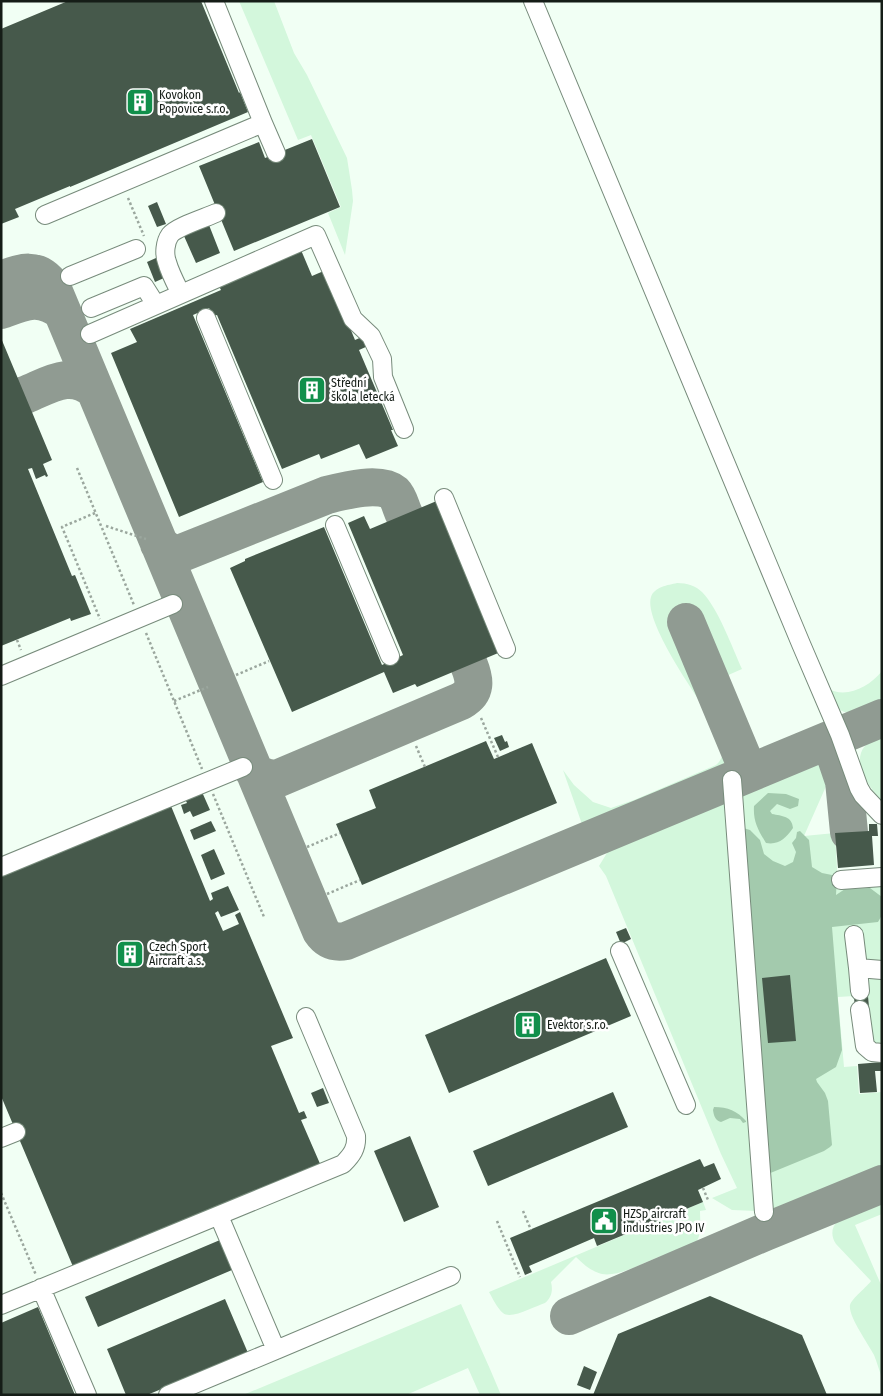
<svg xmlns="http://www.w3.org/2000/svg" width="883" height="1396" viewBox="0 0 883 1396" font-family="'Fira Sans Condensed',sans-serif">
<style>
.green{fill:#d3f7dc}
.forest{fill:#a3caad}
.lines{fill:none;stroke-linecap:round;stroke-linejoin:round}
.taxiway{stroke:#909b92;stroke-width:38}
.building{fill:#46594b}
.minor-casing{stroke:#778b7b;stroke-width:20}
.path{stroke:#9ba79e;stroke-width:2.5;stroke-dasharray:2.5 2.5;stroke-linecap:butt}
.minor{stroke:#fff;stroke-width:18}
.labels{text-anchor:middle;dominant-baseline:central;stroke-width:5;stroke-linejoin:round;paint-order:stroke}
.poi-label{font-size:12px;fill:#151d17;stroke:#fff;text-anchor:start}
</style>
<rect width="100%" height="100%" fill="#f1fff4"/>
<path class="green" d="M 239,1 L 274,1 L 294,53 L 307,75 L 347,158 L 352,190 L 353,201 L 345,255 L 328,213 L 341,207 L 311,135 L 298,140 Z
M 677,583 C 687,583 696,586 702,592 C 718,608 732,647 742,669 L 717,680 L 693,618 L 686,622 L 679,623 L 726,738 C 730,750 732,760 720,768 L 583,827 L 563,770 L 574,785 L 593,802 L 611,808 L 634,800 L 716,765 C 729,754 721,737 715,724 C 700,701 643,622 651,597 C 654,587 668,585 677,583 Z
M 882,671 L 882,702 C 853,714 840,723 826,688 C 846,699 868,688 882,671 Z
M 882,734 L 882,803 C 864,779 843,751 882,734 Z
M 815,764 C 827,768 829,772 827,784 L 804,836 L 835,833 L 838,887 L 882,886 L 882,967 L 867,961 L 864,958 L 854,996 L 838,997 L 838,999 L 844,1067 L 857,1066 L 859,1094 L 882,1092 L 882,1171 L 781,1213 L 772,1212 L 739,795 L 810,765 Z
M 727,800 L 757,1211 L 732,1210 L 712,1198 L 737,1188 L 721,1154 L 606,876 L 599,866 L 610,848 Z
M 882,974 L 882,1048 L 872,1044 L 867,983 C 871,976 875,975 882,974 Z
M 882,1198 L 882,1214 L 855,1225 L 882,1287 L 882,1378 C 879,1370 877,1362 874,1355 C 868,1343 848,1316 850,1305 C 852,1298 867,1287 871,1281 L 836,1244 C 819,1218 866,1204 882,1198 Z
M 703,1202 L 706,1210 L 700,1211 C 700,1223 703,1240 691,1247 C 681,1250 671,1253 661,1256 C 644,1262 620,1277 602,1274 C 591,1271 584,1265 576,1257 L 551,1282 C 553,1290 552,1297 545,1303 C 535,1306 511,1320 503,1313 C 497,1308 493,1299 489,1292 Z
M 461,1304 L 490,1369 L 501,1395 L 480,1395 L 468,1368 L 406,1395 L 243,1395 Z"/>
<path class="forest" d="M 768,793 L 786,794 L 799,799 L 798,806 L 790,809 L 777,804 L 770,811 L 772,814 C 782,816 792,816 793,828 C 785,839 779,845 766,843 C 758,830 753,821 754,806 Z
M 743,828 L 750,830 L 760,840 L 764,854 L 773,861 L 785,866 L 793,862 L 796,852 L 792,843 L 796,838 L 797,832 L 800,831 L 809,840 L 812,867 L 822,873 L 837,876 L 836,895 L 845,889 L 870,888 L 882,897 L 882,915 L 878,922 L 832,927 L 842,1050 L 836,1067 L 816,1079 L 817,1082 L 825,1093 L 828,1101 L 832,1145 L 830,1147 L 824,1151 L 768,1174 Z
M 714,1107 C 728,1107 737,1111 746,1121 L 746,1122 L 743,1123 L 740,1119 L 730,1118 L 721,1122 C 715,1120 714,1116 713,1110 Z"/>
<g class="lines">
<path class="taxiway" d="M 1,280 C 21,272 38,266 52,287 L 321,931 C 327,940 335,943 346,941 L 882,718
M 1,310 C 25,301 39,294 62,311
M 25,395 C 50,385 69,370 94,389
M 159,544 L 170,553 L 179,554 L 327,495 C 343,491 380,481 394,493 C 399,498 401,508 404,514
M 686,622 L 749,773
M 830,740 L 844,781 L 849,832
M 253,770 C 261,777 269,780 279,778 L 461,701 C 477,692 475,680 469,665
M 569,1316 L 765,1232 L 882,1184"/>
</g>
<path class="building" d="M 68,1 L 201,1 L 239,93 L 240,92 L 248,112 L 70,187 L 70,186 L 15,209 L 19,217 L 1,224 L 1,29 Z
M 312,139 L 340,207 L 234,251 L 199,166 L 259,142 L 265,158 Z
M 157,202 L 166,224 L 157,227 L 148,206 Z
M 209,225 L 220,253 L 196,263 L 184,236 Z
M 301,250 L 312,276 L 326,270 L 355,340 L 364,336 L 368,346 L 359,350 L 393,430 L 391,430 L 398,446 L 366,459 L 359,444 L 321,459 L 319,454 L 282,469 L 217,315 L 213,316 L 209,308 L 193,315 L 263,482 L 179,517 L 111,353 L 137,342 L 130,329 L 221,290 L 218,284 Z
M 156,258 L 164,278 L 155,282 L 147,262 Z
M 1,338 L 52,460 L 43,464 L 48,476 L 46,477 L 45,475 L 36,479 L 32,468 L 28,469 L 72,576 L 75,575 L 91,614 L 71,621 L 70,618 L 1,646 Z
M 439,500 L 503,651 L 417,687 L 415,684 L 393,693 L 384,672 L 292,712 L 230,568 L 245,561 L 245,559 L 324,527 L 382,665 L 403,655 L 348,523 L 364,516 L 370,529 Z
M 502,735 L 505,742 L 507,741 L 509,747 L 500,751 L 494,738 Z
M 486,741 L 494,759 L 532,743 L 557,803 L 362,885 L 336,824 L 376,808 L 369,790 Z
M 202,792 L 210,810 L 193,817 L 190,811 L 184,814 L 181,805 L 187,803 L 185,799 Z
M 171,806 L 210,901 L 213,899 L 211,893 L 228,886 L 239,910 L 221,917 L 218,911 L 215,913 L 223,931 L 239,924 L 235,915 L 240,912 L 293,1038 L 271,1046 L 299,1113 L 304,1111 L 307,1118 L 301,1120 L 321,1166 L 74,1269 L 1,1096 L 1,877 Z
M 211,821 L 216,831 L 194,840 L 190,830 Z
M 869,824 L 877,824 L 878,836 L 872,836 L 874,865 L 838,868 L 835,833 L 869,831 Z
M 214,849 L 225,874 L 211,880 L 201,855 Z
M 626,928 L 631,939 L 621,944 L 616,932 Z
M 606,958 L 631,1016 L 449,1093 L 425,1035 Z
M 790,975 L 796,1041 L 768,1043 L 762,978 Z
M 868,996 L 869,1007 L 855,1009 L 854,997 Z
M 882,1062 L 882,1071 L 875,1071 L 877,1092 L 860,1093 L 858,1064 Z
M 323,1088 L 329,1103 L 317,1107 L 311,1093 Z
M 613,1092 L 628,1127 L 488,1186 L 473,1151 Z
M 410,1136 L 439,1207 L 404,1222 L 374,1151 Z
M 700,1159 L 704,1167 L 714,1163 L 721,1179 L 698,1190 L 703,1202 L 597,1246 L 594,1238 L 529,1266 L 532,1272 L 525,1275 L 510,1238 Z
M 220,1240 L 232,1270 L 98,1327 L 85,1297 Z
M 710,1296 L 802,1335 L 827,1395 L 593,1395 L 618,1334 Z
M 225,1299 L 248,1353 L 147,1395 L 126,1395 L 107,1349 Z
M 38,1307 L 75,1395 L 1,1395 L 1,1323 Z
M 584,1366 L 597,1372 L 590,1390 L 577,1385 Z"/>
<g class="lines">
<g class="minor-casing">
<path id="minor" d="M 533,1 L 801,644 L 840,735 L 859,788 L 863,795 L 882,815
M 263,123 L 276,153
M 45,215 L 263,123 L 214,1
M 70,276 L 136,249
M 181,294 C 176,284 170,273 167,262 C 164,254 165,242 170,235 C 176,227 205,218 216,213
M 91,308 L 144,286 L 156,305
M 206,318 L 273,480
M 90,334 L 316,235 L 353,319 L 371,336 L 382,359 L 383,377 L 404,429
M 444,498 L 506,649
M 335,525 L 390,656
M 1,676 L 173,604
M 732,780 L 764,1212
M 1,867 L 243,767
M 841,880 L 882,877
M 854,935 L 858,968 L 882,970
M 620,951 L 686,1105
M 858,968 L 860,991
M 860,1010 L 865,1046 L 872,1052 L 882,1053
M 1,1138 L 16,1132
M 219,1216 L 276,1350 L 451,1276
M 41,1288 L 87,1395
M 1,1305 L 343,1164 C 352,1155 357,1148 356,1136 L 306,1017
M 168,1395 L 276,1350"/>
</g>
<path class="path" d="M 128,198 L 144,236
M 77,468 L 134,605
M 95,513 L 62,527 L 100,619
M 106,526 L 146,539
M 146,633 L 202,769
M 17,640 L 21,650
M 236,675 L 269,661
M 174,701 L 208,687
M 481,718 L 498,757
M 416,746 L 425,767
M 213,794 L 264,917
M 307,847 L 340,833
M 327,894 L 360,880
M 703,1188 L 708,1200
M 1,1193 L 36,1275
M 523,1211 L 531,1230
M 497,1221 L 520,1277"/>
<use href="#minor" class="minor"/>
</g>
<defs>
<g id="building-square" transform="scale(1.4375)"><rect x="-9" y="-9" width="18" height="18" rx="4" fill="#118f4b" stroke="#fff"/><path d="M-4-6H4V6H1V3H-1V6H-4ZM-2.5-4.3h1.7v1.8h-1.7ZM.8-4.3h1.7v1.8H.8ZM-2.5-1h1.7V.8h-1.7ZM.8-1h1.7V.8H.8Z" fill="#fff"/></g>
<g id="civic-square" transform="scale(1.4375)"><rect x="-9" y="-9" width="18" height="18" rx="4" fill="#118f4b" stroke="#fff"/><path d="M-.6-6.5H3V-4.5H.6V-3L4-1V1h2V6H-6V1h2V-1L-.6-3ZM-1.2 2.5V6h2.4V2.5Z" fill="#fff"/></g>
</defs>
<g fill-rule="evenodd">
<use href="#building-square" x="140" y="102"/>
<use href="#building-square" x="312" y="390"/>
<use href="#building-square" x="130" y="954"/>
<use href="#building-square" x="528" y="1025"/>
<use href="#civic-square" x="604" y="1221"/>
</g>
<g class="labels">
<g class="poi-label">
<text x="159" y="95">Kovokon<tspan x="159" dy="14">Popovice s.r.o.</tspan></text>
<text x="331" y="383">Střední<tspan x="331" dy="14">škola letecká</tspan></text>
<text x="149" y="947">Czech Sport<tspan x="149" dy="14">Aircraft a.s.</tspan></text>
<text x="547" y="1025">Evektor s.r.o.</text>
<text x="623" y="1214">HZSp aircraft<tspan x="623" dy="14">industries JPO IV</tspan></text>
</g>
</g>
<rect width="883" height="1396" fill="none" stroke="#151d17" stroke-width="5"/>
</svg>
